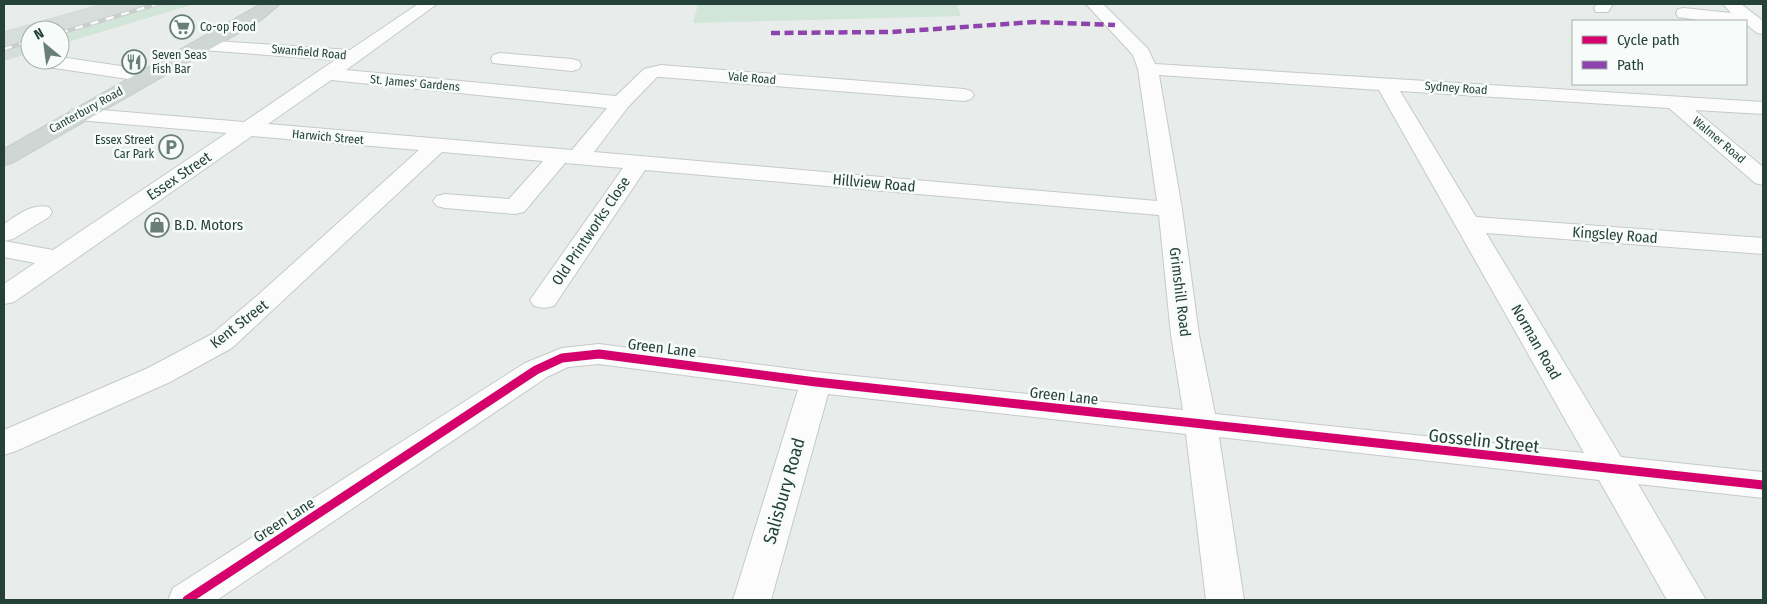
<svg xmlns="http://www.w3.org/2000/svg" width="1767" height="604" viewBox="0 0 1767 604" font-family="'Fira Sans Condensed',sans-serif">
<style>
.built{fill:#d6dedb}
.green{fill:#d1e6d8}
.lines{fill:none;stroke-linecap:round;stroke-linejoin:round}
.minor-casing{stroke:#c5cac8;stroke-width:2}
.major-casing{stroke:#c3ccc9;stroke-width:2}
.minor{fill:#fcfcfc;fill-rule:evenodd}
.major{fill:#cfd7d5;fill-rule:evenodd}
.rail-casing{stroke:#c9cdcc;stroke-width:4}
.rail{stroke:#f7fbf9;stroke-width:2.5;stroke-dasharray:8;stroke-linecap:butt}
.quiet{stroke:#8e44ad;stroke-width:4.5;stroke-dasharray:9 4.5;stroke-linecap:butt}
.cycleway-casing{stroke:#f7fbf9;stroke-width:12}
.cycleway{stroke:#d6006c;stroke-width:9}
.labels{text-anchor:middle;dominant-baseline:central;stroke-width:5;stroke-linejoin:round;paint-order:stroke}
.far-poi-label{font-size:12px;fill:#24423a;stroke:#f7fbf9;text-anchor:start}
.far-street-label{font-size:12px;fill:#24423a;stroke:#f7fbf9}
.street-label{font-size:15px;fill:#24423a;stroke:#f7fbf9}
.poi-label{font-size:15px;fill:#24423a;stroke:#f7fbf9;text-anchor:start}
.near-street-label{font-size:18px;fill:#24423a;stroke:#f7fbf9}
</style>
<rect width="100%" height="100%" fill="#e8edeb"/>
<path class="built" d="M 100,4 L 194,4 L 60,44 L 60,30 L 30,30 L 30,53 L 4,61 L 4,31 Z"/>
<path class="green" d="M 167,4 L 194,4 L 60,44 L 60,35 Z
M 698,4 L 957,4 L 961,16 L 693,23 Z"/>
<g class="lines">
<g class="minor-casing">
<path id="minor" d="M 418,4 L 437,4 L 346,70 L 616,96 L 644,69 L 661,65 L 964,89 L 971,91 L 974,95 L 971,99 L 964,101 L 661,77 L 657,77 L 628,107 L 594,152 L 1157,201 L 1138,69 L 1133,55 L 1086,4 L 1103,4 L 1148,49 L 1155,64 L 1763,102 L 1763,114 L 1695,110 L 1763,167 L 1763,185 L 1755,183 L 1669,108 L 1400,91 L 1476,217 L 1763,238 L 1763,254 L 1486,233 L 1621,457 L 1763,472 L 1763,498 L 1638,484 L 1706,600 L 1667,600 L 1599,480 L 1219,437 L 1244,600 L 1206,600 L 1186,434 L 828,394 L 771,600 L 733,600 L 798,390 L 599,364 L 568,367 L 547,377 L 217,600 L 168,600 L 173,588 L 525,363 L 562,348 L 599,344 L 816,372 L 1183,410 L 1171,335 L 1159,215 L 645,170 L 554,306 L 544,308 L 534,306 L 530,300 L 623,168 L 565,163 L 524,212 L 515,214 L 445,208 L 437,206 L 433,201 L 437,196 L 445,194 L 509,199 L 543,161 L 442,152 L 232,348 L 170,382 L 16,451 L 4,455 L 4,430 L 148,368 L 212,334 L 258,295 L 419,150 L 252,136 L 14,302 L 4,304 L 4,284 L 35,263 L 4,257 L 4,224 C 18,215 31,203 49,207 L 52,212 L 49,217 L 13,239 L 4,241 L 53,250 L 227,133 L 78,120 L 71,118 L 68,114 L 71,110 L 78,108 L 244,122 L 335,60 L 202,50 L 196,49 L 193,45 L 196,41 L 202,40 L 350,50 ZM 1159,75 L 1379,90 L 1584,453 L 1215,414 L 1199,335 L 1182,209 ZM 331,80 L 607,108 L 572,150 L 268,124 Z
M 1597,4 L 1613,4 L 1608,12 L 1596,12 L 1594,8 Z
M 1723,4 L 1741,4 L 1763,21 L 1763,34 L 1757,33 L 1746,24 L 1746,21 L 1706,21 L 1678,17 L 1676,13 L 1678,9 L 1684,8 L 1731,13 Z
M 500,53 L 572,59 L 579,61 L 581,65 L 579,69 L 572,71 L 493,63 L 491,59 L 493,55 Z
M 60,57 L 148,70 L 155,72 L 158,76 L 155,80 L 148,82 L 41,66 L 34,64 L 32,60 L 60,60 Z"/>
</g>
<g class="major-casing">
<path id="major" d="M 261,4 L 280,4 L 261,20 L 12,163 L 4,165 L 4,149 Z"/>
</g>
<use href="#minor" class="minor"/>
<use href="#major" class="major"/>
<g class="rail-casing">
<path id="rail" d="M 60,33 L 157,4
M 4,49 L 30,41"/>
</g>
<use href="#rail" class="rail"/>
<path class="quiet" d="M 771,33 L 892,32 L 1035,22 L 1115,25"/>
<g class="cycleway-casing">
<path id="cycleway" d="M 187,600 L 536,370 L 562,358 L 599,354 L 816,382 L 1763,485"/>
</g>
<use href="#cycleway" class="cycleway"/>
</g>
<defs>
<g id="supermarket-ring" transform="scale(1.25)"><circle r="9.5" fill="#f7fbf9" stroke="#697e78" stroke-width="1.5"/><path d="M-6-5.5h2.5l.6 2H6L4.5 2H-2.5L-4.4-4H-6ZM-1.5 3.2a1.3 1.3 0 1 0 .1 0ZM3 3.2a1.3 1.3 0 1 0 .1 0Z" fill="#697e78"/></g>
<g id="restaurant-ring" transform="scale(1.25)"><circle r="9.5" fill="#f7fbf9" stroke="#697e78" stroke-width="1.5"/><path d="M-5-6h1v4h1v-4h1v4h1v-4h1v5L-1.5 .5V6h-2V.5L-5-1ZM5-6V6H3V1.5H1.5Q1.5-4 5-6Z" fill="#697e78"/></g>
<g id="parking-ring" transform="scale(1.25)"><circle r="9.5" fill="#f7fbf9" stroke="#697e78" stroke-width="1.5"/><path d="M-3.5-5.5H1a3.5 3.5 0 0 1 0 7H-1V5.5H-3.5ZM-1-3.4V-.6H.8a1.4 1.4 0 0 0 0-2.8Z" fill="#697e78"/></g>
<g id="shop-ring" transform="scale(1.25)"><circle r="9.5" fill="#f7fbf9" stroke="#697e78" stroke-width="1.5"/><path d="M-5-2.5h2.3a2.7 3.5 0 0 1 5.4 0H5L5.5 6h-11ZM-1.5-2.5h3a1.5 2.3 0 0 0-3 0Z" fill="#697e78"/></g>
</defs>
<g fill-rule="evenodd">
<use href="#supermarket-ring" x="182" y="27"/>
<use href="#restaurant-ring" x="134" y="62"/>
<use href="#parking-ring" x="171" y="147"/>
<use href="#shop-ring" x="157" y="225"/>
</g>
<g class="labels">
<g class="far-poi-label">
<text x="200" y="27">Co-op Food</text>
<text x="152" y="55">Seven Seas<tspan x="152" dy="14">Fish Bar</tspan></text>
<text x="154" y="140" text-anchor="end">Essex Street<tspan x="154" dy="14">Car Park</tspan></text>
</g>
<g class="far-street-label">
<text transform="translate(309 52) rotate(5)">Swanfield Road</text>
<text transform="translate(752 78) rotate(5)">Vale Road</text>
<text transform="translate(415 83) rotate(5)">St. James' Gardens</text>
<text transform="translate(1456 88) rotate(4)">Sydney Road</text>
<text transform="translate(86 110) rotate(-29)">Canterbury Road</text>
<text transform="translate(328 137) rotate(5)">Harwich Street</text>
<text transform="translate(1719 140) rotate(40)">Walmer Road</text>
</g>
<g class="street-label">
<text transform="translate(179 176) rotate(-34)">Essex Street</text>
<text transform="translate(874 183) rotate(5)">Hillview Road</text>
<text transform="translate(591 231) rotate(-56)">Old Printworks Close</text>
<text transform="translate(1615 235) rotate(4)">Kingsley Road</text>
<text transform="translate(1180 292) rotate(83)">Grimshill Road</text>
<text transform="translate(239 324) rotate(-38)">Kent Street</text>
<text transform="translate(1536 342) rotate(60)">Norman Road</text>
<text transform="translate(662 348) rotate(7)">Green Lane</text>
<text transform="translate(1064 396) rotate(6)">Green Lane</text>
<text transform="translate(284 520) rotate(-33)">Green Lane</text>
</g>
<g class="poi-label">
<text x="174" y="225">B.D. Motors</text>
</g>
<g class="near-street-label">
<text transform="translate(1484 441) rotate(6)">Gosselin Street</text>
<text transform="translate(784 491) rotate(-74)">Salisbury Road</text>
</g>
</g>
<rect width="1767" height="604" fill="none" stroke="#24423a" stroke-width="10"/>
<rect x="1572" y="20" width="175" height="65" fill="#f7fbf9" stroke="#a3b1ad"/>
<rect x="1582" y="36" width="25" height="8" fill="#d6006c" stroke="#a3b1ad"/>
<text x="1617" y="45" font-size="15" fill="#24423a">Cycle path</text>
<rect x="1582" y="61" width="25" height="8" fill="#8e44ad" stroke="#a3b1ad"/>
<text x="1617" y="70" font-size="15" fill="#24423a">Path</text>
<g transform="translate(45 45) rotate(331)"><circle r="24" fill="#f7fbf9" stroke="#a3b1ad"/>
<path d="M0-4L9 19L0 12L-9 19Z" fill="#697e78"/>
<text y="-8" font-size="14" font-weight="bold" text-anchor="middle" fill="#24423a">N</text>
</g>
</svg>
